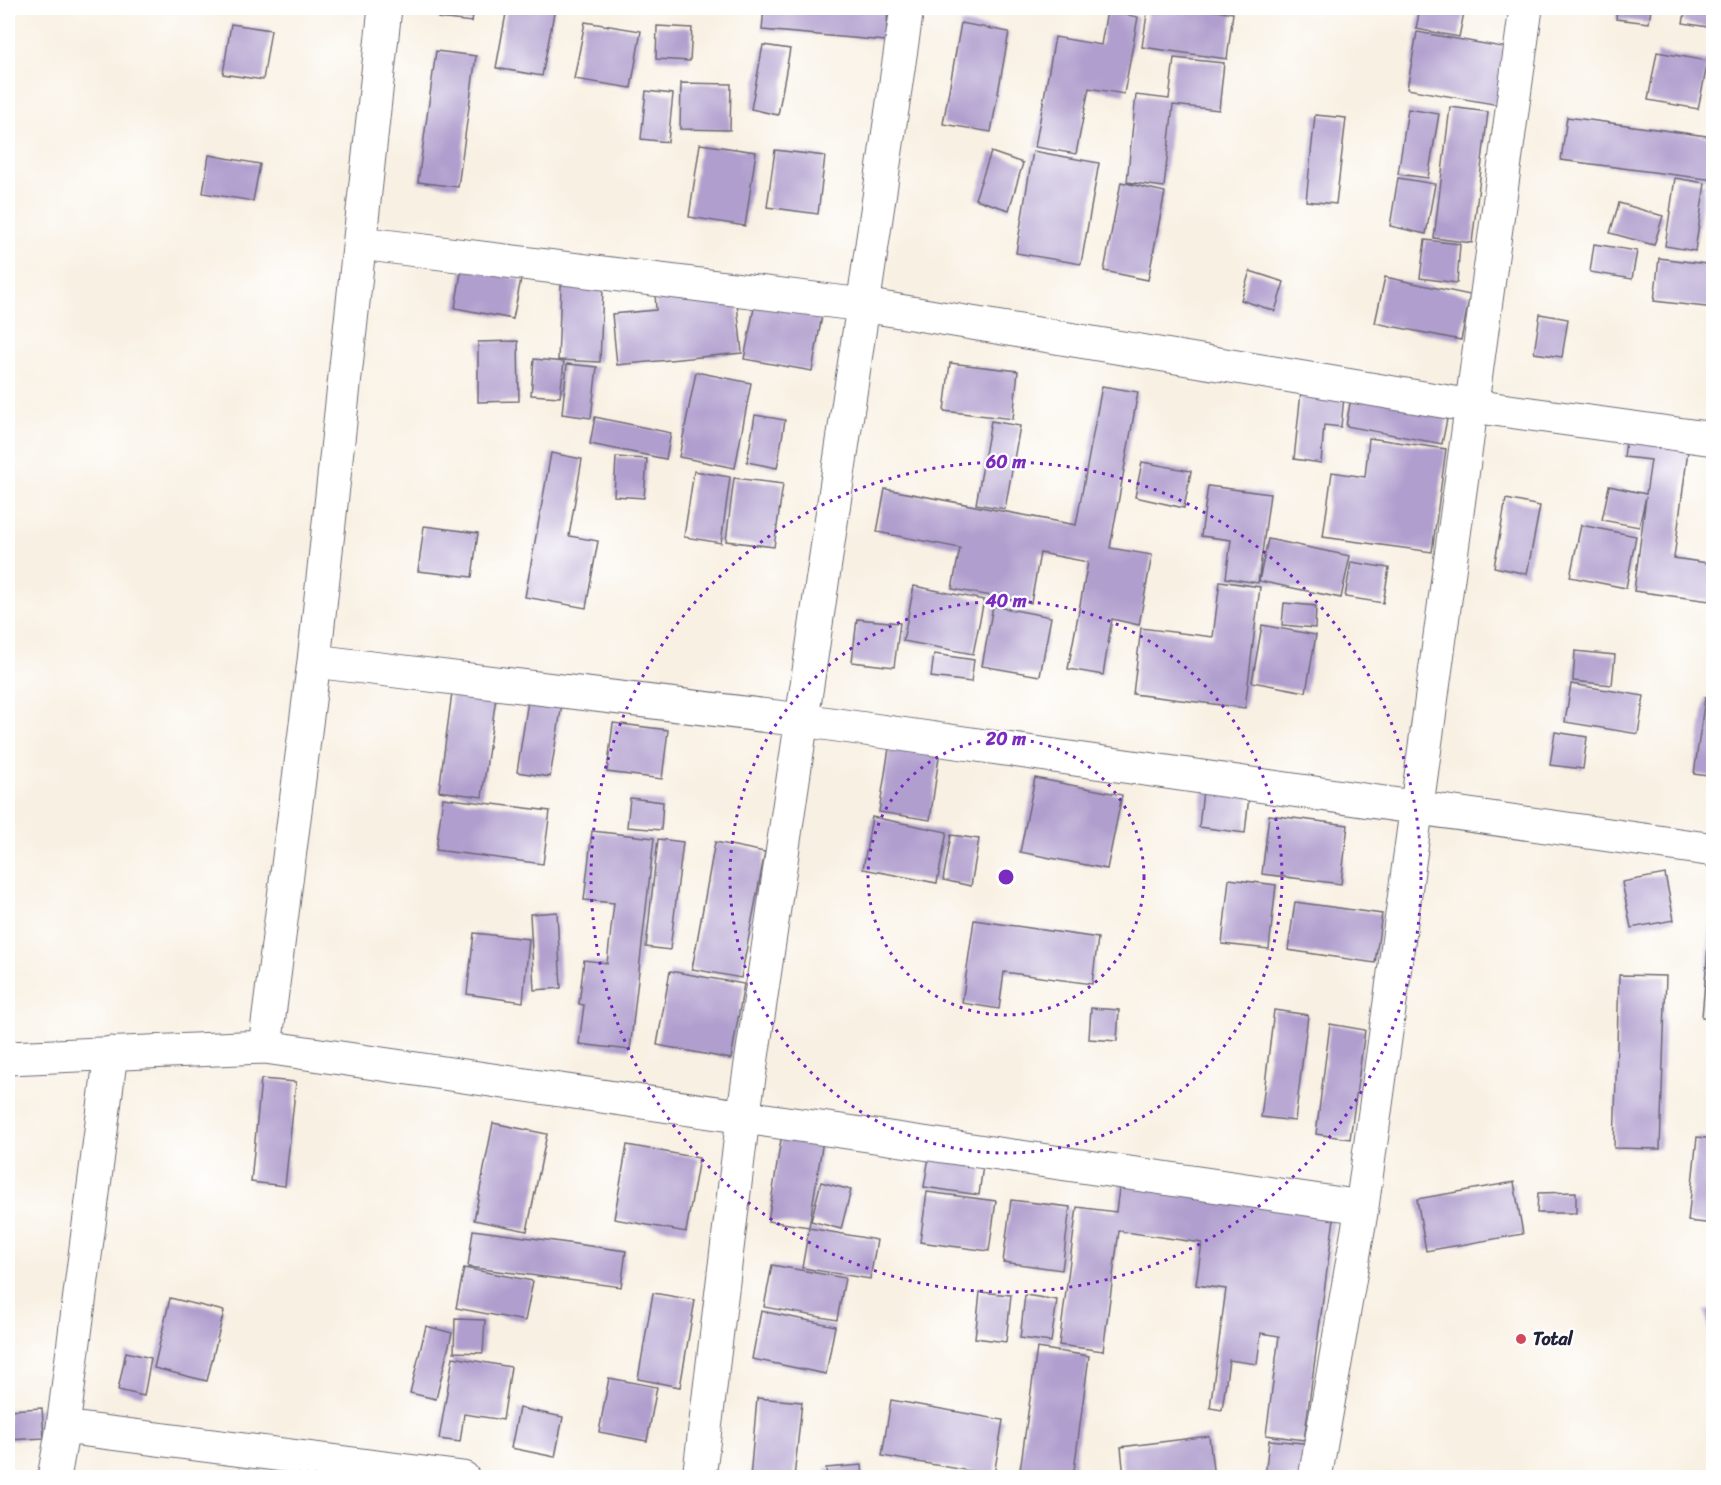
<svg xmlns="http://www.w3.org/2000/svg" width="1721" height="1485" viewBox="0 0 1721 1485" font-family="Sriracha,sans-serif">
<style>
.building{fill:#b09fce}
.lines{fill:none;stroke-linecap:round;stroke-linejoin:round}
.minor-casing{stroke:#6d6a75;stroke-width:35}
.minor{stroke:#fff;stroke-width:33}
.ring{fill:none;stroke:#7b2cbf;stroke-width:3;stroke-dasharray:3 6}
.poi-dot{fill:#d1495b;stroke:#fff;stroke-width:2}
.labels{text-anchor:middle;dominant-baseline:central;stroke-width:4.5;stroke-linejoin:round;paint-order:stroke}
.poi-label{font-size:18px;font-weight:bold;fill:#22223b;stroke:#fff;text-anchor:start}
.centre{fill:#7b2cbf;stroke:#fff;stroke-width:3}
.ring-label{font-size:18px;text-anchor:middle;font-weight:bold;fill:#7b2cbf;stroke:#fff;stroke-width:4.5;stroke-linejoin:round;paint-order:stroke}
</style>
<rect width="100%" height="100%" fill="#fff"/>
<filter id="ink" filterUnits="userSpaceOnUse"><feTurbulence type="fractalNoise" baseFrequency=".0167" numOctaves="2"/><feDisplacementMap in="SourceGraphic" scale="12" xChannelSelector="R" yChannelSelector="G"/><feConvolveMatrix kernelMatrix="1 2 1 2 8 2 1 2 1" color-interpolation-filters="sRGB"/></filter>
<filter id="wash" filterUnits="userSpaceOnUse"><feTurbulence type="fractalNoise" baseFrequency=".008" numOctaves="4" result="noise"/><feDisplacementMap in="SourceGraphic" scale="24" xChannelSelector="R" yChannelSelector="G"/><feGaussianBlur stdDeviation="1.35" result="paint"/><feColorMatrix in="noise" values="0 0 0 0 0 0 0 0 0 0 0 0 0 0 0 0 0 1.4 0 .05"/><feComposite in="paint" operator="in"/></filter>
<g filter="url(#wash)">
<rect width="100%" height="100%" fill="#f8f0e2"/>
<g id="blocks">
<path class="building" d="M 439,8 L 474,8 L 472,22 L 438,18 Z
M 507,8 L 555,8 L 542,76 L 496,68 Z
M 764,8 L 888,8 L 886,41 L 762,30 Z
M 1148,8 L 1193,8 L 1233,13 L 1227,59 L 1142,47 Z
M 1420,8 L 1465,8 L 1459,37 L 1416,29 Z
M 1617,8 L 1651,8 L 1649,23 L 1616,19 Z
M 1686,8 L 1714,8 L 1714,28 L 1683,23 Z
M 1107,11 L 1138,17 L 1124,94 L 1089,88 L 1076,154 L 1035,147 L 1055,37 L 1101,45 Z
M 585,22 L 641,31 L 631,88 L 574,79 Z
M 961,23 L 1009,32 L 991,132 L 943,124 Z
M 231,24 L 271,30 L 263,80 L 223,74 Z
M 657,26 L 692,28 L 690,61 L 656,59 Z
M 1417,32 L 1508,48 L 1499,105 L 1407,89 Z
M 763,45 L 790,49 L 778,115 L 751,109 Z
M 436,51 L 476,56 L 458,187 L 418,182 Z
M 1657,52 L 1708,61 L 1698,109 L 1648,100 Z
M 1174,58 L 1224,63 L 1219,110 L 1173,105 L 1164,187 L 1127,182 L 1136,95 L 1169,99 Z
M 681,83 L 731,84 L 730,130 L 680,129 Z
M 646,91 L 673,94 L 668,142 L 641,139 Z
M 1450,107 L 1488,112 L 1472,243 L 1434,238 Z
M 1408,109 L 1439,114 L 1428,178 L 1398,174 Z
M 1315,115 L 1346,118 L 1336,204 L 1306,201 Z
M 1567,117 L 1714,137 L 1714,180 L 1561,160 Z
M 700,144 L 756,152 L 745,226 L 689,217 Z
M 775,150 L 825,156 L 818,214 L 767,207 Z
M 1033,151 L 1099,163 L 1081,264 L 1016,253 Z
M 991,152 L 1023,163 L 1009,210 L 975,199 Z
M 209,155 L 260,164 L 253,201 L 203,193 Z
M 1398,178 L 1435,184 L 1426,234 L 1390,226 Z
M 1675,178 L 1705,183 L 1695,251 L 1665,246 Z
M 1121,182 L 1165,192 L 1148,280 L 1104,271 Z
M 1619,203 L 1663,216 L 1654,245 L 1610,233 Z
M 1425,240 L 1460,244 L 1457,283 L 1420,278 Z
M 1594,244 L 1637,251 L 1632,279 L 1590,272 Z
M 1659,258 L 1714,265 L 1714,308 L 1654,301 Z
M 562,263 L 604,264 L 600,362 L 558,360 Z
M 462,267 L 521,279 L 513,319 L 455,308 Z
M 1250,271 L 1284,282 L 1275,311 L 1241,300 Z
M 1385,277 L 1470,295 L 1461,340 L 1375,323 Z
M 735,284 L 742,353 L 617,365 L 612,314 L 656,310 L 655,292 Z
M 756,298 L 823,310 L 812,371 L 744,359 Z
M 1540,314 L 1568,319 L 1562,357 L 1534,353 Z
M 518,341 L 519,401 L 478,402 L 478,342 Z
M 534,359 L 564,362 L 560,397 L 531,395 Z
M 950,363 L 1018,371 L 1013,419 L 944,411 Z
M 567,364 L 597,367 L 591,418 L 562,414 Z
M 696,372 L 751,383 L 735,468 L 679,457 Z
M 1302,382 L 1345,387 L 1341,427 L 1324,425 L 1321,463 L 1294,459 Z
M 1102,386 L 1138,392 L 1110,548 L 1152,555 L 1139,625 L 1112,619 L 1103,675 L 1068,669 L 1088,562 L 1040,553 L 1031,603 L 952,589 L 960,548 L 877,532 L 885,489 L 1076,525 Z
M 1353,386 L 1450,404 L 1442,444 L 1346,426 Z
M 755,415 L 785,420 L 777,468 L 747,462 Z
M 595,417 L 671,433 L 666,459 L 590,444 Z
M 991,421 L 1020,426 L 1005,509 L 976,504 Z
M 1628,426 L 1690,435 L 1674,558 L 1714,564 L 1710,601 L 1634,591 L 1646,497 L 1639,527 L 1602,520 L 1609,486 L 1646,494 L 1651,460 L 1624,457 Z
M 1369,438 L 1446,449 L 1432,552 L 1323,537 L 1332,472 L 1365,477 Z
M 551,453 L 582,459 L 569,536 L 598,541 L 586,608 L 525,597 Z
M 616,457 L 647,459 L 644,498 L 614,496 Z
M 1142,462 L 1191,471 L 1184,508 L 1135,497 Z
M 694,471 L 730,477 L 721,543 L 684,537 Z
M 734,478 L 783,484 L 774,547 L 726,541 Z
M 1208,486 L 1270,494 L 1258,583 L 1226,578 L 1231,540 L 1201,536 Z
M 1506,499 L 1540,506 L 1527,574 L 1494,567 Z
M 1581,525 L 1636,536 L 1626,588 L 1570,577 Z
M 424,526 L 478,533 L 472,577 L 418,571 Z
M 1268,539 L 1350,556 L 1341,598 L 1259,581 Z
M 1351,562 L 1389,568 L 1383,603 L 1345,597 Z
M 1220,581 L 1260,587 L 1245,708 L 1133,694 L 1141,628 L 1213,637 Z
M 914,586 L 984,600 L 973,654 L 903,641 Z
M 1284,603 L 1316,606 L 1315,628 L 1282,625 Z
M 993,606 L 1051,617 L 1040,676 L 982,666 Z
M 857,619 L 900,623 L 894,667 L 852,662 Z
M 1262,625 L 1316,635 L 1306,692 L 1252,682 Z
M 1575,651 L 1615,655 L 1612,685 L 1573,681 Z
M 934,654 L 974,660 L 971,682 L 931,677 Z
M 455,670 L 499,676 L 482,797 L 439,791 Z
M 531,681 L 565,686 L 550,777 L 517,772 Z
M 1571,684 L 1644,696 L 1638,734 L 1565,722 Z
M 1705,698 L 1714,699 L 1714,777 L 1694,774 Z
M 613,723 L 668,730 L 662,779 L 607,772 Z
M 892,729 L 942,736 L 930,820 L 879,812 Z
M 1555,732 L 1587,737 L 1583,769 L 1550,765 Z
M 1035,778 L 1122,795 L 1107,869 L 1020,852 Z
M 1203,790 L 1249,796 L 1245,833 L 1199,827 Z
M 443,798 L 550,811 L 543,864 L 436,850 Z
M 630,798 L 663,802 L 661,830 L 627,827 Z
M 1269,815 L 1348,825 L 1341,884 L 1262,874 Z
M 872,817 L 947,832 L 937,883 L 863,869 Z
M 592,831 L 654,838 L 630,1050 L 579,1044 L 584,1005 L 579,1004 L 584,960 L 607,963 L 614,903 L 584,900 Z
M 951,835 L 979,839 L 971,886 L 943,880 Z
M 658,839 L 683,842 L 670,950 L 646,947 Z
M 715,842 L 765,852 L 741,978 L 692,969 Z
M 1665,874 L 1674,920 L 1631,928 L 1622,882 Z
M 1229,879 L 1276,885 L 1269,949 L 1222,944 Z
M 1295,902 L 1382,914 L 1375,963 L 1288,950 Z
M 557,912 L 561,988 L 534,990 L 530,914 Z
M 974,920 L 1098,938 L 1092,984 L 1004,972 L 999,1009 L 962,1003 Z
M 1710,923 L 1714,923 L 1714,1018 L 1702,1017 Z
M 474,933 L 529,939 L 523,1002 L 467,994 Z
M 670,971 L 744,984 L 731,1059 L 657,1045 Z
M 1619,975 L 1666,976 L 1660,1149 L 1614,1148 Z
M 1091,1008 L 1119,1010 L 1117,1041 L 1089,1039 Z
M 1274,1010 L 1308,1015 L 1295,1121 L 1261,1117 Z
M 1330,1024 L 1365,1030 L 1350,1139 L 1316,1134 Z
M 261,1079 L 296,1082 L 285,1186 L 251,1182 Z
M 493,1123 L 547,1134 L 527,1231 L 474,1220 Z
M 782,1133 L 823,1140 L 809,1227 L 768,1221 Z
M 1697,1137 L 1714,1139 L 1714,1224 L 1688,1221 Z
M 627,1145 L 699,1158 L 686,1232 L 614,1219 Z
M 929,1157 L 983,1165 L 979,1195 L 924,1187 Z
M 1120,1181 L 1335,1211 L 1304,1440 L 1266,1435 L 1279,1336 L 1261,1333 L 1257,1364 L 1229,1360 L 1222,1410 L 1210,1408 L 1226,1289 L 1196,1285 L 1202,1243 L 1119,1231 L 1103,1351 L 1059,1345 L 1077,1207 L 1116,1212 Z
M 821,1182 L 851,1190 L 841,1229 L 811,1221 Z
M 1514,1182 L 1523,1234 L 1426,1251 L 1417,1199 Z
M 927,1192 L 996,1201 L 989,1251 L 920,1242 Z
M 1576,1192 L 1576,1213 L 1537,1213 L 1538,1193 Z
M 1011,1200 L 1070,1207 L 1062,1270 L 1003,1262 Z
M 809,1228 L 877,1240 L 870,1279 L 802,1268 Z
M 473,1230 L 626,1251 L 621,1287 L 468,1267 Z
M 772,1265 L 845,1278 L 837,1320 L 764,1307 Z
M 464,1268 L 533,1281 L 525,1321 L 456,1308 Z
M 980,1292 L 1011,1295 L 1006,1342 L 975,1338 Z
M 653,1293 L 695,1300 L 680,1387 L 638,1379 Z
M 1025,1295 L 1057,1300 L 1051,1342 L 1020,1338 Z
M 170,1298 L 224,1311 L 207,1381 L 154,1368 Z
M 1714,1308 L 1714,1346 L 1712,1346 L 1705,1310 Z
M 761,1311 L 835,1326 L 826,1374 L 752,1359 Z
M 455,1319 L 485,1320 L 483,1353 L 454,1352 Z
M 426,1326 L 452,1333 L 436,1399 L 410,1393 Z
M 1037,1348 L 1089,1356 L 1073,1478 L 1019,1478 Z
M 126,1352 L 151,1358 L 144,1396 L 118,1390 Z
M 453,1357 L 511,1367 L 503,1420 L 464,1414 L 460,1442 L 439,1439 Z
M 609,1378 L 657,1387 L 647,1441 L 599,1432 Z
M 757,1398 L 802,1402 L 794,1478 L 750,1478 Z
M 891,1400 L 1003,1420 L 994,1475 L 882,1456 Z
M 42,1408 L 44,1438 L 8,1440 L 8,1410 Z
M 519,1408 L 563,1417 L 555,1457 L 511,1448 Z
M 1209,1436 L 1214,1478 L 1124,1478 L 1121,1447 Z
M 1269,1440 L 1314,1444 L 1311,1478 L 1265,1478 Z
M 862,1465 L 863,1478 L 827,1478 L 826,1468 Z"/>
</g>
</g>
<g filter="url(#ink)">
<use href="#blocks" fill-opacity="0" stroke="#6d6a75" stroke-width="1.5"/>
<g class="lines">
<g class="minor-casing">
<path id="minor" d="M 360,243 L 863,305 L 1472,406 L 1714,439
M 314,661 L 802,720 L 1714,850
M 265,1047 L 314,661 L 385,8
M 8,1058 L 265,1047 L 1362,1207
M 63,1427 L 463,1478
M 54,1478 L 63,1427 L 111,1053
M 699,1478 L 743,1118 L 907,8
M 1315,1478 L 1362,1207 L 1526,8"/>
</g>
<use href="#minor" class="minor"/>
</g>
</g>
<g class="ring">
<circle cx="1006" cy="877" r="138"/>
<circle cx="1006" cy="877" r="276"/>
<circle cx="1006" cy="877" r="415"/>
</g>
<circle class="poi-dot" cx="1521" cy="1339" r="6"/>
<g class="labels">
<g class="poi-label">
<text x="1533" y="1339">Total</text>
</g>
</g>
<circle cx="1006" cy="877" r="9" class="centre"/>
<g class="ring-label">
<text x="1006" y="468">60 m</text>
<text x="1006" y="607">40 m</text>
<text x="1006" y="745">20 m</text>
</g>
<rect width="1721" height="1485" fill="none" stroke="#fff" stroke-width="30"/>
</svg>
